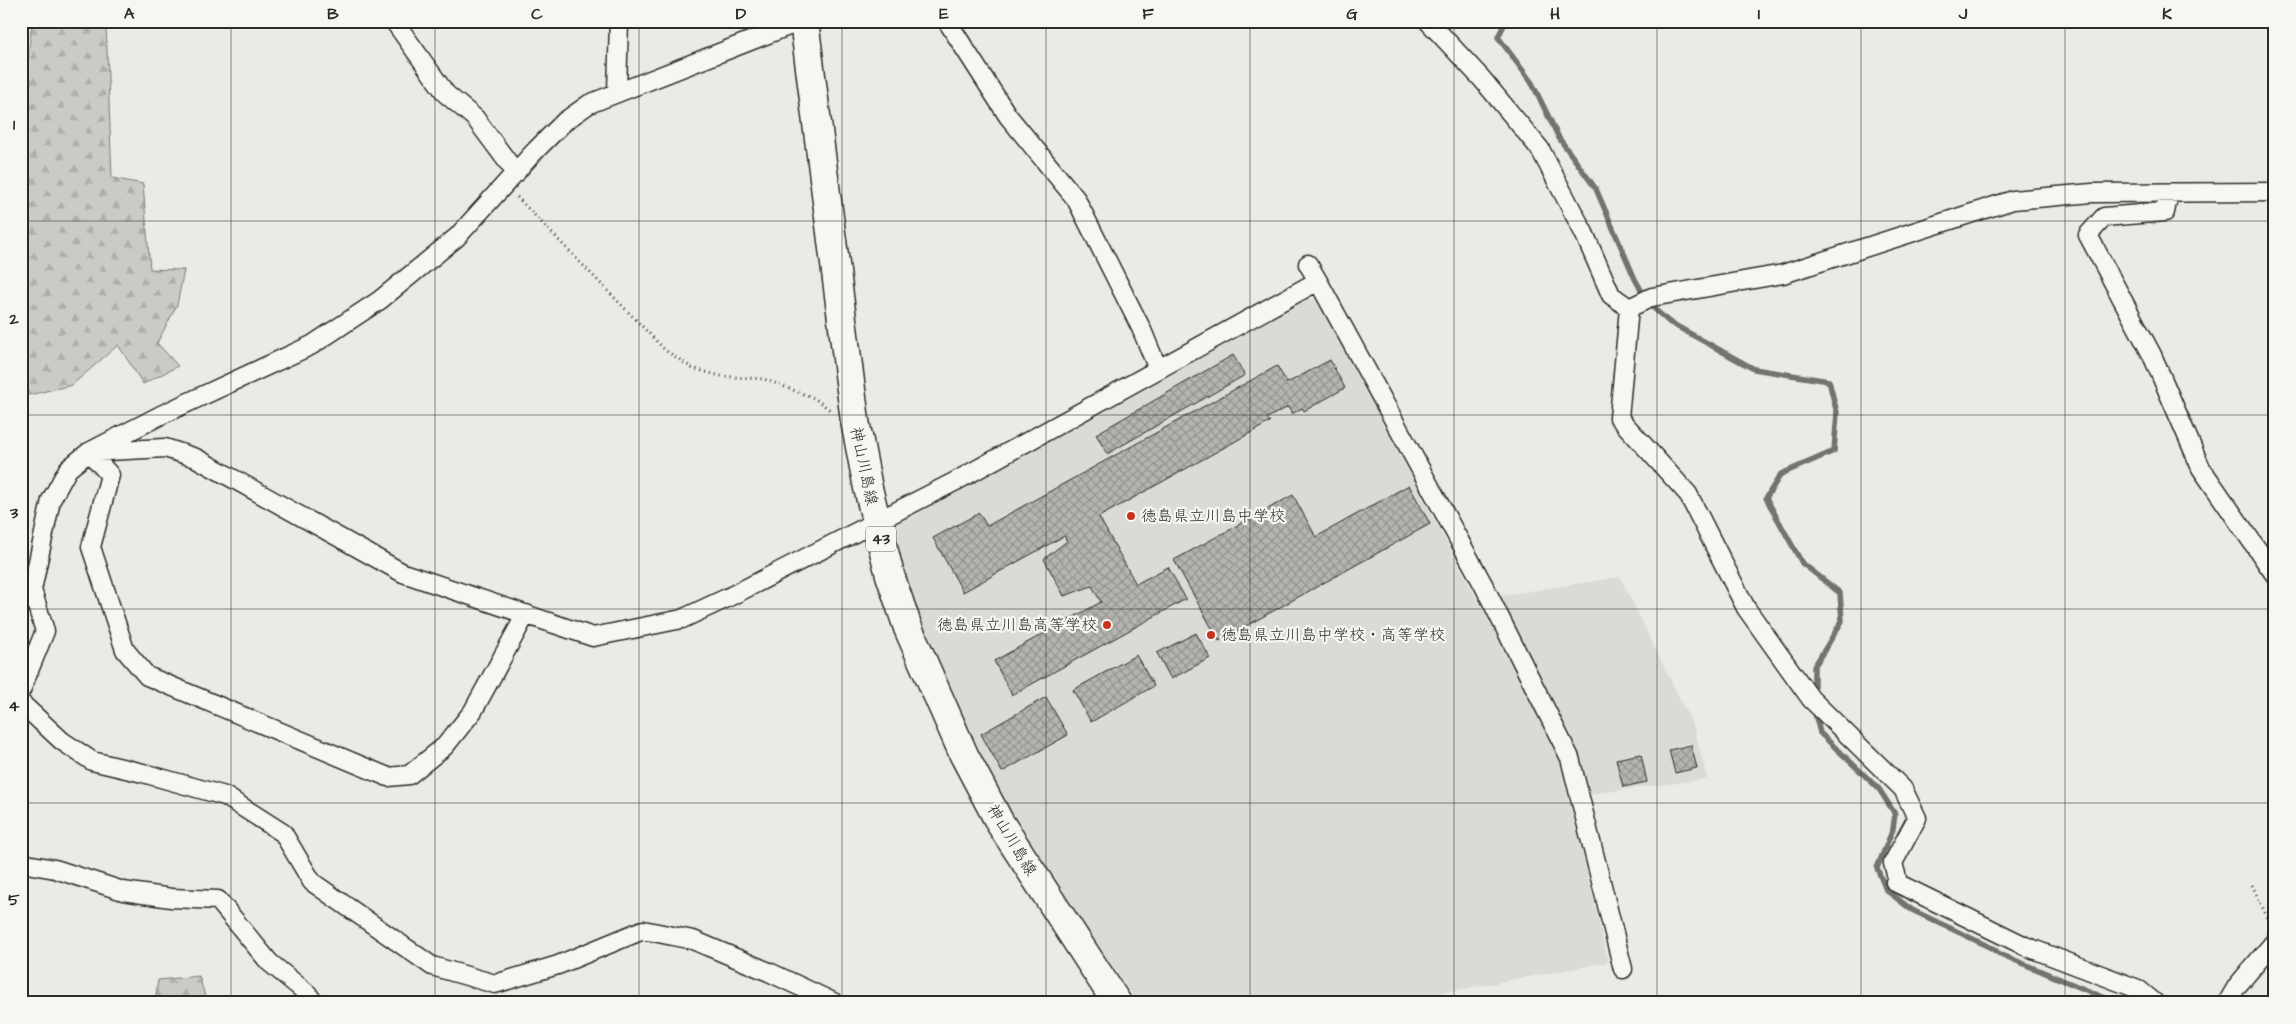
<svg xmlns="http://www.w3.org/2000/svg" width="2296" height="1024" viewBox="0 0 2296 1024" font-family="'Architects Daughter','Klee One',sans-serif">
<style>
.built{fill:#dadad6}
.forest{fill:url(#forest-firs);stroke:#7a7a79}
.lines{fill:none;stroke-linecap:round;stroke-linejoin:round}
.stream{stroke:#727270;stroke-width:5.5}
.building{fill:url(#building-cross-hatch);stroke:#2b2b2b}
.minor-casing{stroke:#2b2b2b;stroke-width:21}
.primary-casing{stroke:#2b2b2b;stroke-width:31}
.path{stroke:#2b2b2b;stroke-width:3;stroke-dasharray:1 4;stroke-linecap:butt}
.minor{stroke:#f6f6f2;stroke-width:18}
.primary{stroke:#f6f6f2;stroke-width:28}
.grid{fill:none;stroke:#2b2b2b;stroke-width:1;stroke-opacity:0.55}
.poi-dot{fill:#c8321e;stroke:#f6f6f2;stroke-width:2}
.labels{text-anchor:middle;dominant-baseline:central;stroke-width:4.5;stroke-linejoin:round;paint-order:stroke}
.shield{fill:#f6f6f2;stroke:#686867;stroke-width:1}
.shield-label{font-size:15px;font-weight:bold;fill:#2b2b2b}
.street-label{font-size:16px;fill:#2b2b2b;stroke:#f6f6f2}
.poi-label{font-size:16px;fill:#2b2b2b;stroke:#f6f6f2;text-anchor:start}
.neatline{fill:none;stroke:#2b2b2b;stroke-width:2}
.grid-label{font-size:16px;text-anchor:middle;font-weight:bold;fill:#2b2b2b}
</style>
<defs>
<pattern id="forest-firs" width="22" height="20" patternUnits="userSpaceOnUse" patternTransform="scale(1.25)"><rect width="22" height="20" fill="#cacac7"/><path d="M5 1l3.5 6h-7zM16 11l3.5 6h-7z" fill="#aeaeab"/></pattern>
<pattern id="building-cross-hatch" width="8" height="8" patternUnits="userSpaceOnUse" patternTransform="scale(1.25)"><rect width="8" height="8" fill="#b4b4b1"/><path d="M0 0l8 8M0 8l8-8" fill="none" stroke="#939390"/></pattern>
</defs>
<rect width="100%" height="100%" fill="#eaeae6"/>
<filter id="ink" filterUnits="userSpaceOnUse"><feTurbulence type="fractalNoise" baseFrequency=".02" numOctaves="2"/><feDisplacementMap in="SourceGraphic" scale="10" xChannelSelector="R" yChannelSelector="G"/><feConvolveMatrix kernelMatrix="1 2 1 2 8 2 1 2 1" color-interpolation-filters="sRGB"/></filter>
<g filter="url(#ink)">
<path class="built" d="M 1317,299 L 1547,730 L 1563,765 L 1608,962 L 1387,1003 L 1137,1003 L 1013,819 L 940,670 L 911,600 L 891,528 L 1302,300 Z
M 1620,577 L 1695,730 L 1707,779 L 1590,794 L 1579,754 L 1565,724 L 1499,596 Z"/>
<path class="forest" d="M 32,21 L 109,21 L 106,26 L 112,178 L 143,184 L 150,269 L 184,270 L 177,305 L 157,343 L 178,366 L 143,384 L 118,345 L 72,385 L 29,395 L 21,366 L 21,121 Z
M 199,976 L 207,1003 L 155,1003 L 158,980 Z"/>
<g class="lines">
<path class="stream" d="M 1506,21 L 1498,37 L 1532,83 L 1559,138 L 1596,189 L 1635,279 L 1649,304 L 1669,322 L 1754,369 L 1829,381 L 1837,413 L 1834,451 L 1781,474 L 1766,498 L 1802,563 L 1840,593 L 1842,621 L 1814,667 L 1814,695
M 1814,709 L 1820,733 L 1879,789 L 1895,814 L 1893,829 L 1877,868 L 1886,890 L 1912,910 L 1994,949 L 1998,953 L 2117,1003"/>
</g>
<path class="building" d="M 1233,355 L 1245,375 L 1107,454 L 1096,434 Z
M 1330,360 L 1345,388 L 1304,411 L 1302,408 L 1292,414 L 1288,407 L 1267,418 L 1270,422 L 1099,517 L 1136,584 L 1168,567 L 1186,599 L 1012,695 L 994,661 L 1101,602 L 1092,586 L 1064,596 L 1044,559 L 1067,541 L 1064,536 L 963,592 L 933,538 L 979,513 L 987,526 L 1277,366 L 1287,383 Z
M 1409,485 L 1430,524 L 1219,641 L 1174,560 L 1293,495 L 1316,537 Z
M 1196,633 L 1210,658 L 1171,679 L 1157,653 Z
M 1136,655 L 1154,686 L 1091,722 L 1073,690 Z
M 1046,697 L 1068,735 L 1002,772 L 981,734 Z
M 1691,745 L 1697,768 L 1675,773 L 1669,750 Z
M 1641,754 L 1647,782 L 1623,787 L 1616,759 Z"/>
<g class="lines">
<g class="minor-casing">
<path id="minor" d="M 394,21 L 446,94 L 475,118 L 516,173
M 947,21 L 1008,116 L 1076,199 L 1141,328 L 1158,369
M 1428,21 L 1482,79 L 1540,149 L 1584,233 L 1611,295 L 1629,308
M 617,92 L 619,21
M 2169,193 L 2165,212 L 2104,217 L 2088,235 L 2152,355 L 2201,468 L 2275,575
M 1318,281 L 1483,584 L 1570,758 L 1623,969
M 1629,308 L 1619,418 L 1688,494 L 1746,608 L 1811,699 L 1903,789 L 1917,818 L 1893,863 L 1897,878 L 1895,882 L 2025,946 L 2138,989 L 2155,1003
M 1629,308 L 1652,297 L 1783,274 L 2013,200 L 2092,193 L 2275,192
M 89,452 L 165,448 L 196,458 L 403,573 L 593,637 L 682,619 L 729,597 L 956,481 L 1318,281 L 1308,264
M 89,452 L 110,475 L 91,547 L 125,650 L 147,676 L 388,777 L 409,775 L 445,746 L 473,711 L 526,614
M 21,690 L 45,631 L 32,590 L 51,500 L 68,469 L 89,452 L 161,415 L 312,345 L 380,300 L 457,237 L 534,152 L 565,121 L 589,104 L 801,21
M 21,703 L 62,741 L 92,761 L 143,773 L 225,796 L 283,833 L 312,882 L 432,966 L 495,984 L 558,965 L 643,930 L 693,940 L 769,972 L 835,1003
M 21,863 L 55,869 L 123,891 L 171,898 L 218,900 L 269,962 L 308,994 L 314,1003
M 2227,1003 L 2237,986 L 2275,941"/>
</g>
<g class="primary-casing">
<path id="primary" d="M 804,21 L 855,421 L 868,488 L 890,575 L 908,628 L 964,755 L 1000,823 L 1117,1003"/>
</g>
<path class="path" d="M 517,197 L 665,350 L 692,368 L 720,376 L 764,379 L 814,398 L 830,410
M 2252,885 L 2271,925"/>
<use href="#minor" class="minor"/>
<use href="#primary" class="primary"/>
</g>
</g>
<path class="grid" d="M 231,21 L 231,1003M 435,21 L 435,1003M 639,21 L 639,1003M 842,21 L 842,1003M 1046,21 L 1046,1003M 1250,21 L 1250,1003M 1454,21 L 1454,1003M 1657,21 L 1657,1003M 1861,21 L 1861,1003M 2065,21 L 2065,1003M 21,221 L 2275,221M 21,415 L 2275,415M 21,609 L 2275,609M 21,803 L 2275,803"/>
<g class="poi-dot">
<circle cx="1131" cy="516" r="5"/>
<circle cx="1107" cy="625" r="5"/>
<circle cx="1211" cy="635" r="5"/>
</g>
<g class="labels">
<rect class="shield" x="866" y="526.5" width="30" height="25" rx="4"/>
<g class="shield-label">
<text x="881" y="539">43</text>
</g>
<g class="street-label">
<text transform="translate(864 466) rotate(78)">神山川島線</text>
<text transform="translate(1012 840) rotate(59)">神山川島線</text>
</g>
<g class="poi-label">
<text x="1141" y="516">徳島県立川島中学校</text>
<text x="1097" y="625" text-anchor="end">徳島県立川島高等学校</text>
<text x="1221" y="635">徳島県立川島中学校・高等学校</text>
</g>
</g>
<rect width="2296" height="1024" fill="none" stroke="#f6f6f2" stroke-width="55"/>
<rect x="28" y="28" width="2240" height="968" class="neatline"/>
<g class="grid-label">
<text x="129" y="19">A</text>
<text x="333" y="19">B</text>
<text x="537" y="19">C</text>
<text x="741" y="19">D</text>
<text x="944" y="19">E</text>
<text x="1148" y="19">F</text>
<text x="1352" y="19">G</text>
<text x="1555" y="19">H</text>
<text x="1759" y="19">I</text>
<text x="1963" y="19">J</text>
<text x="2167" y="19">K</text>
<text x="14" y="130">1</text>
<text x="14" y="324">2</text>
<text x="14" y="518">3</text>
<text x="14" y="711">4</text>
<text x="14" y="905">5</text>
</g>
</svg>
